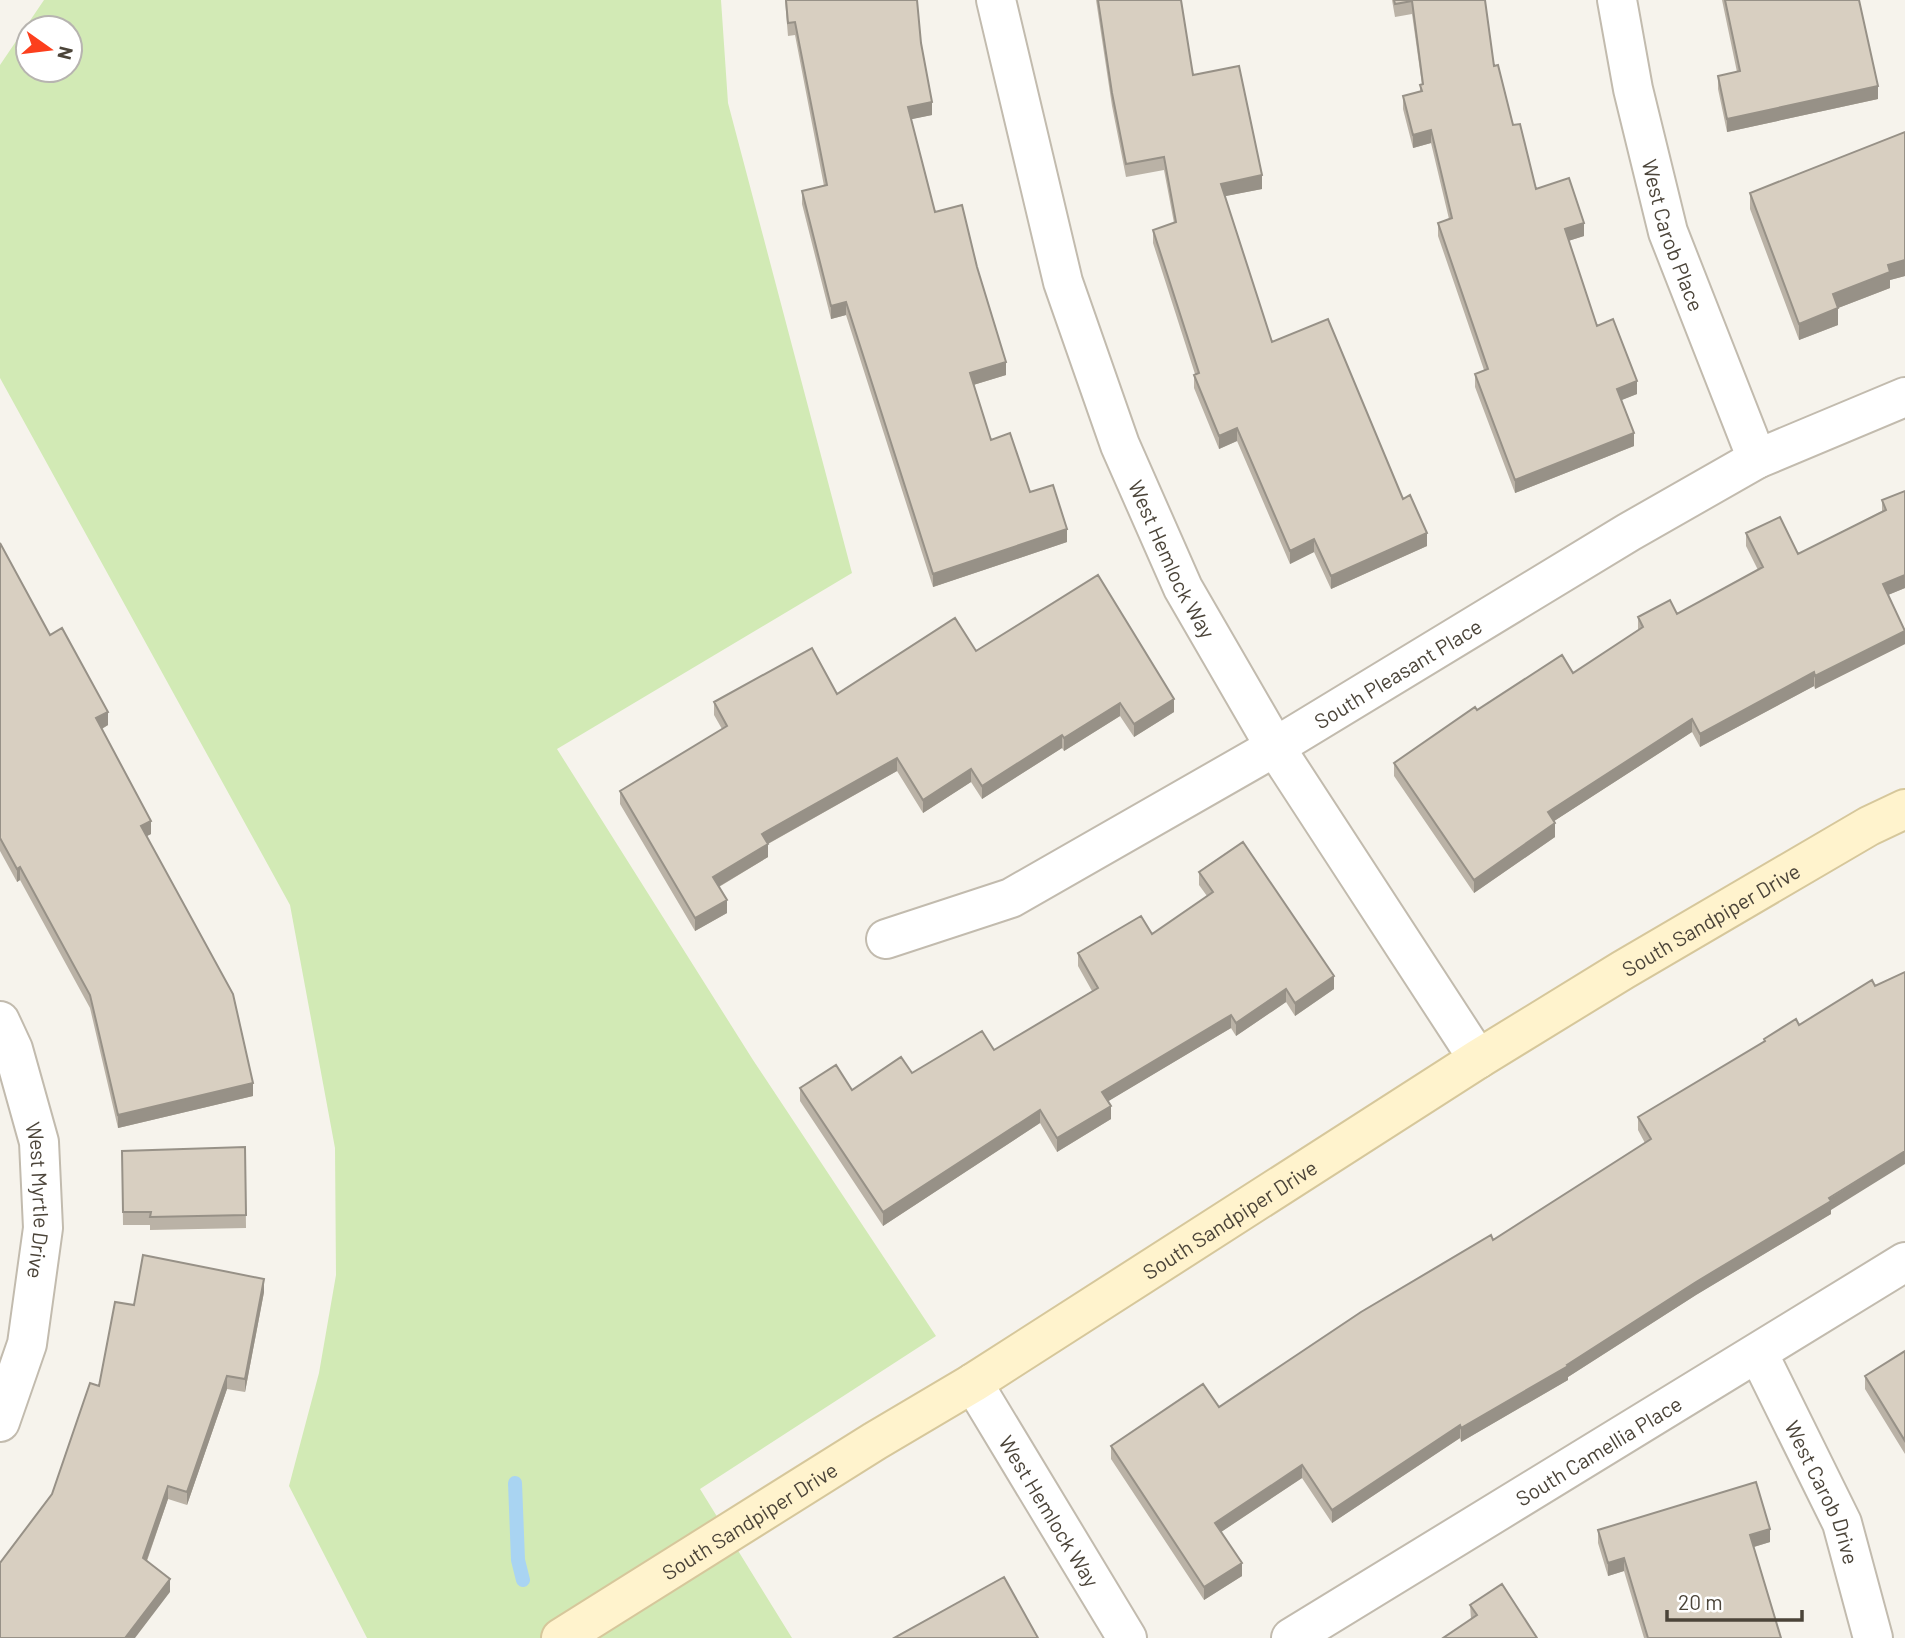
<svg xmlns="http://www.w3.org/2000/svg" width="1905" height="1638" viewBox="0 0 1905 1638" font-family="Barlow,sans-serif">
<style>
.green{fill:#d2eab5;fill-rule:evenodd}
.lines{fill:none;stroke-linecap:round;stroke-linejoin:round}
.stream{stroke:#a9d4f2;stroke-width:14}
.street-casing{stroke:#c2bbae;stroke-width:42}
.secondary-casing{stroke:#d6c79b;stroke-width:42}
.street{stroke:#fff;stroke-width:38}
.secondary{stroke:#fff3cd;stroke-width:38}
.wall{fill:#bab2a6}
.shaded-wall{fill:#979187}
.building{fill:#d8cfc1;stroke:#979187;stroke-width:2}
.labels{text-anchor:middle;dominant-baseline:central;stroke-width:6;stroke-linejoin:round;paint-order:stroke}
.street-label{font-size:21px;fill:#4b4439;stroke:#fff}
</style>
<rect width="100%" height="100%" fill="#f6f3ec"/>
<path class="green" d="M 44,0 L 721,0 L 728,103 L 852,573 L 557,749 L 753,1060 L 936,1336 L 700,1489 L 792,1638 L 367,1638 L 289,1486 L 319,1373 L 336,1275 L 335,1148 L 290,905 L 0,378 L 0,65 ZM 28,28 L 70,28 L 70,70 L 28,70 Z"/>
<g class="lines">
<path class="stream" d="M 515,1483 L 518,1560 L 523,1580"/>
<g class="street-casing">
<g id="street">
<path id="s1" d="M 996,0 L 1063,282 L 1120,445 L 1183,588 L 1275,747 L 1478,1059"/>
<path id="s2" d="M 1617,0 L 1633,89 L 1668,232 L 1757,459"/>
<path id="s3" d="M 886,939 L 1011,898 L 1275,747 L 1629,532 L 1757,459 L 1905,397"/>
<path id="s4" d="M 0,1021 L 13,1049 L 39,1142 L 43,1228 L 27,1344 L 0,1422"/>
<path id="s5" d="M 1758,1353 L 1842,1523 L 1873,1638"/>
<path id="s6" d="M 973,1383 L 1127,1638"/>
<path id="s7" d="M 1291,1638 L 1905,1262"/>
</g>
</g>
<g class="secondary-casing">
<g id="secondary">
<path id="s8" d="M 561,1638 L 875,1441 L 973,1383 L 1478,1059 L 1623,970 L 1869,826 L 1905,809"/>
</g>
</g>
<use href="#street" class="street"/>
<use href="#secondary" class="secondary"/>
</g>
<path class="wall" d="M 785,0 L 917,0 L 921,43 L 932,115 L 911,119 L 935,212 L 977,267 L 1006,375 L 973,385 L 991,440 L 1067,542 L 933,587 L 846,315 L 831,319 L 802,204 L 802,191 L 824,186 L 795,35 L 788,36 Z
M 1096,0 L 1181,0 L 1193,75 L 1262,189 L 1225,196 L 1272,342 L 1403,499 L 1427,546 L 1331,589 L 1314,552 L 1290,564 L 1237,441 L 1219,449 L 1194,388 L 1194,375 L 1195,374 L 1153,243 L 1153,230 L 1174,223 L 1164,170 L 1126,177 L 1112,106 Z
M 1392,0 L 1485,0 L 1494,66 L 1513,125 L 1536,189 L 1584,236 L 1568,241 L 1597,326 L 1637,394 L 1621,400 L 1634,446 L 1515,493 L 1475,387 L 1475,374 L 1484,370 L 1438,236 L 1438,223 L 1449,219 L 1431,143 L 1413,148 L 1403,109 L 1403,96 L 1420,92 L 1420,85 L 1422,85 L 1412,14 L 1395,17 Z
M 1722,0 L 1859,0 L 1878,99 L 1727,132 L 1718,89 L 1718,76 L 1737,72 Z
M 1905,132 L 1905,276 L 1890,280 L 1890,288 L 1838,308 L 1838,325 L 1799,340 L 1750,209 L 1750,193 Z
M 1905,491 L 1905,588 L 1888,595 L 1905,630 L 1905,644 L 1815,689 L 1814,686 L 1700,747 L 1692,732 L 1554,821 L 1555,837 L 1474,893 L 1394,776 L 1394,763 L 1477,710 L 1573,673 L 1638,630 L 1638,617 L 1677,614 L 1758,570 L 1746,546 L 1746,533 L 1798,554 L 1882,511 L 1882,500 Z
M 0,543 L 50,635 L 108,725 L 102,729 L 151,834 L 147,836 L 253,1096 L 118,1128 L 90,1008 L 20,880 L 17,882 L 0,851 Z
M 976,651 L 1174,712 L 1134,737 L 1120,716 L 1064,751 L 1062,748 L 982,799 L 971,782 L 923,813 L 897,771 L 768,844 L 768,857 L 719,887 L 727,913 L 695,931 L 620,804 L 620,791 L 722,729 L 714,715 L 714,702 L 837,694 Z
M 1199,872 L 1334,989 L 1295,1016 L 1286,1002 L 1236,1036 L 1231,1028 L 1108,1101 L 1111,1119 L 1057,1152 L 1040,1123 L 883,1226 L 800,1101 L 800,1088 L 852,1090 L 994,1050 L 1092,991 L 1078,966 L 1078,953 L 1152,934 L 1207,896 L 1199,885 Z
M 1764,1039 L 1831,1210 L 1831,1214 L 1696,1295 L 1568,1377 L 1568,1380 L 1461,1442 L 1460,1438 L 1332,1523 L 1302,1478 L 1221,1532 L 1242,1576 L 1204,1600 L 1111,1459 L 1111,1446 L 1219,1407 L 1493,1240 L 1645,1143 L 1638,1130 L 1638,1117 L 1764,1042 Z
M 245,1147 L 246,1228 L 150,1230 L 150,1225 L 123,1225 L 122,1151 Z
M 264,1292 L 245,1392 L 227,1389 L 187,1505 L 168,1499 L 147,1561 L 170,1592 L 52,1494 L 134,1305 Z
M 1905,1351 L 1905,1454 L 1865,1389 L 1865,1376 Z
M 1598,1530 L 1770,1542 L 1754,1547 L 1781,1638 L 1644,1638 L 1624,1571 L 1608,1576 L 1598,1543 Z
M 1470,1605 L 1537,1638 L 1471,1619 Z"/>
<path class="shaded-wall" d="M 1878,86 L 1878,99 L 1727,132 L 1727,119 Z
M 932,102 L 932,115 L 908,120 L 908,107 Z
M 1431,130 L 1431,143 L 1413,148 L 1413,135 Z
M 1262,175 L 1262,189 L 1221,197 L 1221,184 Z
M 1584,223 L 1584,236 L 1565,242 L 1565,229 Z
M 1905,260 L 1905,276 L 1890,280 L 1890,288 L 1833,310 L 1833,294 L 1888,265 Z
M 846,302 L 846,315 L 831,319 L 831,306 Z
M 1838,308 L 1838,325 L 1799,340 L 1799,324 Z
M 1006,362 L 1006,375 L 970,386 L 970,373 Z
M 1637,381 L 1637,394 L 1617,402 L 1617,389 Z
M 1237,428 L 1237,441 L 1219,449 L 1219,436 Z
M 1634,433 L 1634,446 L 1515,493 L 1515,480 Z
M 1067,529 L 1067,542 L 933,587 L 933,574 Z
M 1427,533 L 1427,546 L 1331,589 L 1331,576 Z
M 1314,539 L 1314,552 L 1290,564 L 1290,551 Z
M 1905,575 L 1905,588 L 1883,597 L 1883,584 Z
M 1905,631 L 1905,644 L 1815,689 L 1815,676 Z
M 1814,672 L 1814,686 L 1700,747 L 1700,734 Z
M 1174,699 L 1174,712 L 1134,737 L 1134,724 Z
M 1120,703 L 1120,716 L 1064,751 L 1064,738 Z
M 108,712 L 108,725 L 96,732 L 96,718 Z
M 1692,719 L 1692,732 L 1548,825 L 1548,812 Z
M 1062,735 L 1062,748 L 982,799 L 982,786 Z
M 897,758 L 897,771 L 762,847 L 762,834 Z
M 971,769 L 971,782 L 923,813 L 923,800 Z
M 151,821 L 151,834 L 141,839 L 141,826 Z
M 1555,823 L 1555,837 L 1474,893 L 1474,880 Z
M 768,844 L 768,857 L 713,890 L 713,877 Z
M 20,867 L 20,880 L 17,882 L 17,869 Z
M 727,900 L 727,913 L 695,931 L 695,918 Z
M 1334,976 L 1334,989 L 1295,1016 L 1295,1003 Z
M 1286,989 L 1286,1002 L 1236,1036 L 1236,1023 Z
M 1231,1015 L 1231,1028 L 1102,1105 L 1102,1092 Z
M 253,1083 L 253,1096 L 118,1128 L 118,1115 Z
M 1111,1106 L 1111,1119 L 1057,1152 L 1057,1138 Z
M 1040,1110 L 1040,1123 L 883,1226 L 883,1212 Z
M 1905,1151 L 1905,1164 L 1831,1210 L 1831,1214 L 1696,1295 L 1568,1377 L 1568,1380 L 1461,1442 L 1461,1428 L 1567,1365 L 1696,1282 Z
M 264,1279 L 264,1292 L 245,1392 L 245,1379 Z
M 227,1376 L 227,1389 L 187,1505 L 187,1492 Z
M 1460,1425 L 1460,1438 L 1332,1523 L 1332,1510 Z
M 1302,1465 L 1302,1478 L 1215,1536 L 1215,1523 Z
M 168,1486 L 168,1499 L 143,1571 L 143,1558 Z
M 1770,1529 L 1770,1542 L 1750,1548 L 1750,1535 Z
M 1624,1558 L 1624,1571 L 1608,1576 L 1608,1563 Z
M 1242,1563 L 1242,1576 L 1204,1600 L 1204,1587 Z
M 170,1579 L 170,1592 L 135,1638 L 125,1638 Z"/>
<path class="building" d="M 786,0 L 917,0 L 921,43 L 932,102 L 908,107 L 935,212 L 962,205 L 977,267 L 1006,362 L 970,373 L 991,440 L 1010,433 L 1030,492 L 1053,485 L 1067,529 L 933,574 L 846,302 L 831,306 L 802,191 L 827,185 L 795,22 L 788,23 Z
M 1098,0 L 1181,0 L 1193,75 L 1239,66 L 1262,175 L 1221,184 L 1272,342 L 1328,319 L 1403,499 L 1410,495 L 1427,533 L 1331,576 L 1314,539 L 1290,551 L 1237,428 L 1219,436 L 1194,375 L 1199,373 L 1153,230 L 1176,222 L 1164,157 L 1126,164 L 1112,93 Z
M 1394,0 L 1485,0 L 1494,66 L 1498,65 L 1513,125 L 1520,124 L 1536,189 L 1569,178 L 1584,223 L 1565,229 L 1597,326 L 1613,319 L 1637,381 L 1617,389 L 1634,433 L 1515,480 L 1475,374 L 1488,369 L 1438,223 L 1452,218 L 1431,130 L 1413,135 L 1403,96 L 1422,91 L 1420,85 L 1423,84 L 1412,1 L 1395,4 Z
M 1725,0 L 1859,0 L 1878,86 L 1727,119 L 1718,76 L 1740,71 Z
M 1905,132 L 1905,260 L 1888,265 L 1890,272 L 1833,294 L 1838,308 L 1799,324 L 1750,193 Z
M 1905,491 L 1905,575 L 1883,584 L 1905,631 L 1815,676 L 1814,672 L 1700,734 L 1692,719 L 1548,812 L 1555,823 L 1474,880 L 1394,763 L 1475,707 L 1477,710 L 1562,655 L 1573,673 L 1643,627 L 1638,617 L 1670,600 L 1677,614 L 1763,567 L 1746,533 L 1780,517 L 1798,554 L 1886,510 L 1882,500 Z
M 0,543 L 50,635 L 62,628 L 108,712 L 96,718 L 151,821 L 141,826 L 233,994 L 253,1083 L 118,1115 L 90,995 L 20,867 L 17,869 L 0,838 Z
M 1098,575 L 1174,699 L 1134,724 L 1120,703 L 1064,738 L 1062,735 L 982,786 L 971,769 L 923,800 L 897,758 L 762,834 L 768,844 L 713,877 L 727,900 L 695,918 L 620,791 L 727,726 L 714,702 L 812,648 L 837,694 L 955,618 L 976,651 Z
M 1243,842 L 1334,976 L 1295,1003 L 1286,989 L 1236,1023 L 1231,1015 L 1102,1092 L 1111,1106 L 1057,1138 L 1040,1110 L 883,1212 L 800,1088 L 836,1065 L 852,1090 L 901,1057 L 912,1073 L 982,1031 L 994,1050 L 1098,988 L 1078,953 L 1141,916 L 1152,934 L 1213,892 L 1199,872 Z
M 1905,972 L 1905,1151 L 1829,1198 L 1831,1201 L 1696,1282 L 1567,1365 L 1568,1366 L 1461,1428 L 1460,1425 L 1332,1510 L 1302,1465 L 1215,1523 L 1242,1563 L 1204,1587 L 1111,1446 L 1203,1384 L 1219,1407 L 1361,1312 L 1491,1235 L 1493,1240 L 1651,1139 L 1638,1117 L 1765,1041 L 1764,1039 L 1796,1019 L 1799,1025 L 1872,980 L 1875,986 Z
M 245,1147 L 246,1215 L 150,1217 L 151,1212 L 123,1212 L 122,1151 Z
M 143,1255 L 264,1279 L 245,1379 L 227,1376 L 187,1492 L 168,1486 L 143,1558 L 170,1579 L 125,1638 L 0,1638 L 0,1563 L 52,1494 L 90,1383 L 99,1386 L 115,1302 L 134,1305 Z
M 1905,1351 L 1905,1441 L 1865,1376 Z
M 1756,1482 L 1770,1529 L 1750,1535 L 1781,1638 L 1648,1638 L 1624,1558 L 1608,1563 L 1598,1530 Z
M 1004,1577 L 1038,1638 L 894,1638 Z
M 1502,1584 L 1537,1638 L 1443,1638 L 1477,1615 L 1470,1605 Z"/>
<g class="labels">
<g class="street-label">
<text stroke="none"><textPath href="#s2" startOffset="242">West Carob Place</textPath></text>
<text stroke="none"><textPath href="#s1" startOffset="588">West Hemlock Way</textPath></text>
<text stroke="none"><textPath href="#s3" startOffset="579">South Pleasant Place</textPath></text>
<text stroke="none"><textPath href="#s8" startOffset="1356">South Sandpiper Drive</textPath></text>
<text stroke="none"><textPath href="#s4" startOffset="186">West Myrtle Drive</textPath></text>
<text stroke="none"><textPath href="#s8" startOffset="789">South Sandpiper Drive</textPath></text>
<text stroke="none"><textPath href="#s7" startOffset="360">South Camellia Place</textPath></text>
<text stroke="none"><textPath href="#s5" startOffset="154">West Carob Drive</textPath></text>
<text stroke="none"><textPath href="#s6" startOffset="149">West Hemlock Way</textPath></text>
<text stroke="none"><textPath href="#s8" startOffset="222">South Sandpiper Drive</textPath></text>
</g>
</g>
<g transform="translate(49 49) rotate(104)"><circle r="33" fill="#ffffff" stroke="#b7b4b0" stroke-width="2"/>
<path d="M0-5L12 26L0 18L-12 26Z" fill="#fc3f1d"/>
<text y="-10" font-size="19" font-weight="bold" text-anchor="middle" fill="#4b4439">N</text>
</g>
<path d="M1667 1610v10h135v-10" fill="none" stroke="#4b4439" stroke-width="3.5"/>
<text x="1678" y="1610" font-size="21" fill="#4b4439" stroke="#ffffff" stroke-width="5" paint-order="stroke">20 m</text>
</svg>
